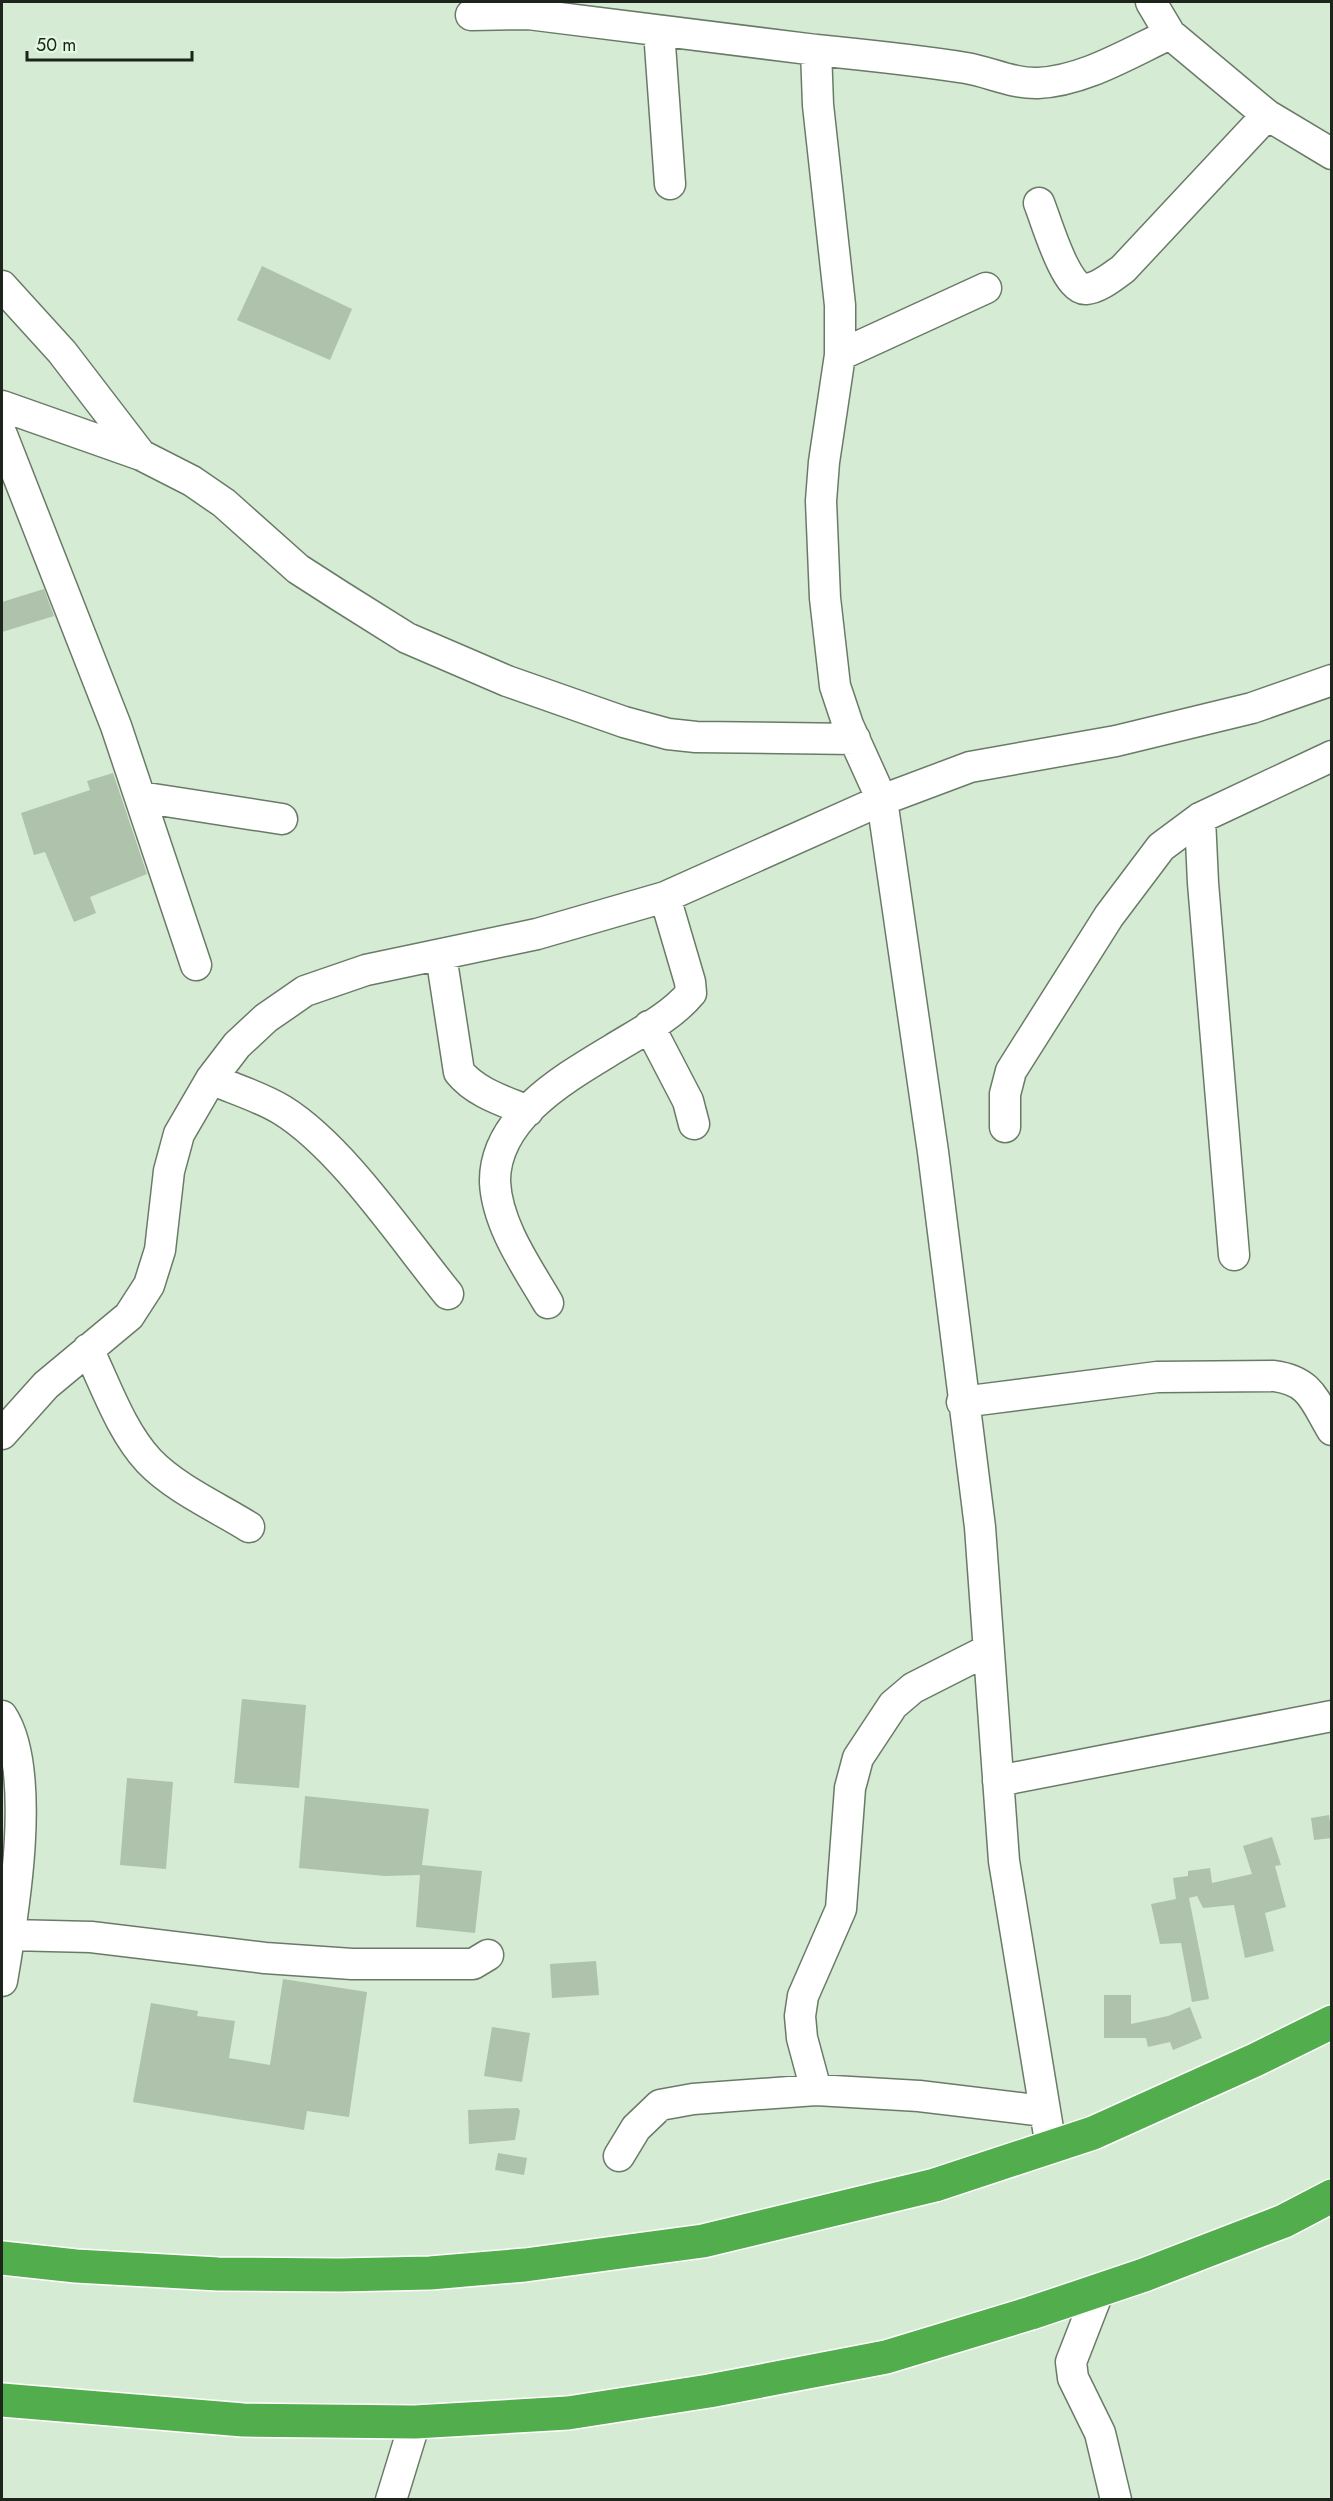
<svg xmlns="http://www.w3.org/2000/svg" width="1333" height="2501" viewBox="0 0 1333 2501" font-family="Jost,sans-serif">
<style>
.building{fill:#aec2ac}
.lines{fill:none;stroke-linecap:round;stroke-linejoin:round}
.minor-casing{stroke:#697b67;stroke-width:33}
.highway-casing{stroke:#fff;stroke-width:36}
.minor{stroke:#fff;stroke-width:30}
.highway{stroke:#52ad4d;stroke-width:33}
</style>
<rect width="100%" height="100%" fill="#d5ebd3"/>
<path class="building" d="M 262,266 L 352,309 L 330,360 L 237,320 Z
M 44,589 L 54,616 L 2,632 L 2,602 Z
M 113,773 L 147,874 L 90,897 L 96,913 L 74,922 L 45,852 L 34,855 L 21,813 L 90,790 L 87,781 Z
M 242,1699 L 306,1705 L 299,1788 L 234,1783 Z
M 127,1778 L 173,1782 L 166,1869 L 120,1865 Z
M 305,1796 L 429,1809 L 422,1865 L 482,1871 L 475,1933 L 416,1927 L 420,1875 L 385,1876 L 299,1868 Z
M 1329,1815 L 1332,1838 L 1314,1840 L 1311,1818 Z
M 1272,1837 L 1281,1865 L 1275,1866 L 1286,1907 L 1265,1913 L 1274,1951 L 1245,1958 L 1234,1905 L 1203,1908 L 1197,1896 L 1189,1898 L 1209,1999 L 1192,2002 L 1181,1943 L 1160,1944 L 1151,1904 L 1176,1899 L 1173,1878 L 1188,1876 L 1188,1871 L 1210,1868 L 1212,1883 L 1252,1874 L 1243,1846 Z
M 596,1961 L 599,1995 L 552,1998 L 550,1964 Z
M 283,1979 L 367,1992 L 349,2117 L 307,2111 L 304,2130 L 133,2102 L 151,2003 L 198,2011 L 197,2016 L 235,2021 L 229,2058 L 270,2065 Z
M 1104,1995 L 1131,1995 L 1131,2024 L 1168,2016 L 1190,2007 L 1202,2038 L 1173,2050 L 1170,2042 L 1148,2047 L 1146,2038 L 1104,2038 Z
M 492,2027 L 530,2033 L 522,2082 L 484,2076 Z
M 518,2108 L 520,2111 L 515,2140 L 469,2144 L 468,2110 Z
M 498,2153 L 527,2158 L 524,2175 L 495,2170 Z"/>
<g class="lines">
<g class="minor-casing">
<path id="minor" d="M 1151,2 L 1170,34 L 1267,115 L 1332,154
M 471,15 L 528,14 L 816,50
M 659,31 L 670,184
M 1170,34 C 1129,53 1084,81 1038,83 C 1013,84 990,72 966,68 C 916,60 866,55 816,50 L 818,105 L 840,305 L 840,355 L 824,462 L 821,501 L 825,598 L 835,686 L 848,725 L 882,800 L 970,767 L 1116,741 L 1252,708 L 1332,680
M 1039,203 C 1046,220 1066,291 1086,289 C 1099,288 1113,276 1123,269 L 1267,115
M 2,286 L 62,352 L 141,455
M 840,355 L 986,288
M 2,406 L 141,455 L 192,481 L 224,503 L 298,569 L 340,596 L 407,638 L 507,681 L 624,722 L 668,734 L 696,737 L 855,739
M 2,435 L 116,726 L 196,965
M 140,797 L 282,819
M 1200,818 L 1203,883 L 1234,1255
M 441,955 L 459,1072 C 476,1093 504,1101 528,1111
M 649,1026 L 688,1101 L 694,1124
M 211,1079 C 234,1089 261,1097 282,1110 C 342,1147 403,1239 448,1294
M 1005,1127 L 1005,1094 L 1011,1071 L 1109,916 L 1161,847 L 1200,818 L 1332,756
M 548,1303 C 527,1267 497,1225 495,1182 C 494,1118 565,1078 613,1049 C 639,1033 671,1017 691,993 L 690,982 L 665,897
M 88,1349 C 106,1386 121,1431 149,1461 C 176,1489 217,1507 249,1527
M 962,1402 L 1157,1377 L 1274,1376 C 1311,1381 1314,1400 1332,1430
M 2,1434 L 46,1385 L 129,1316 L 149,1285 L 160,1250 L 169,1171 L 179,1134 L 211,1079 L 237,1045 L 266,1018 L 305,991 L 366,970 L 537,934 L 665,897 L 882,800 L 933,1152 L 980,1527 L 1004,1861 L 1051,2147
M 2,1716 C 38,1771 13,1917 2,1981
M 998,1781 L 1332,1716
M 10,1935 L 91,1937 L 265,1958 L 352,1964 L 473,1964 L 488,1955
M 816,2090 L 802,2038 L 800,2016 L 803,1996 L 841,1909 L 850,1788 L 858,1758 L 893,1705 L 913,1688 L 988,1650
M 619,2156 L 636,2128 L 660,2105 L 693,2099 L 816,2090 L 919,2096 L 1044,2111
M 1099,2290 L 1071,2362 L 1073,2378 L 1100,2433 L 1116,2500
M 391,2500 L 415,2422"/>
</g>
<g class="highway-casing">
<path id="highway" d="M 2,2258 L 76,2266 L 218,2274 L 340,2275 L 430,2273 L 525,2265 L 703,2241 L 935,2185 L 1093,2133 L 1255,2060 L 1332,2022
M 2,2400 L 243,2420 L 415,2422 L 568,2413 L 709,2391 L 886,2357 L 1031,2313 L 1144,2275 L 1284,2221 L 1332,2196"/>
</g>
<use href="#minor" class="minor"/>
<use href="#highway" class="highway"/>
</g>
<rect width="1333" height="2501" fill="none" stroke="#1c241c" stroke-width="6"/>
<path d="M27 51v9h165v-9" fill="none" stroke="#1c241c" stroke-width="3"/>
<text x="36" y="51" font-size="18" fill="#1c241c" stroke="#e3f8e0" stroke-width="4.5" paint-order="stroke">50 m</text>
</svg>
